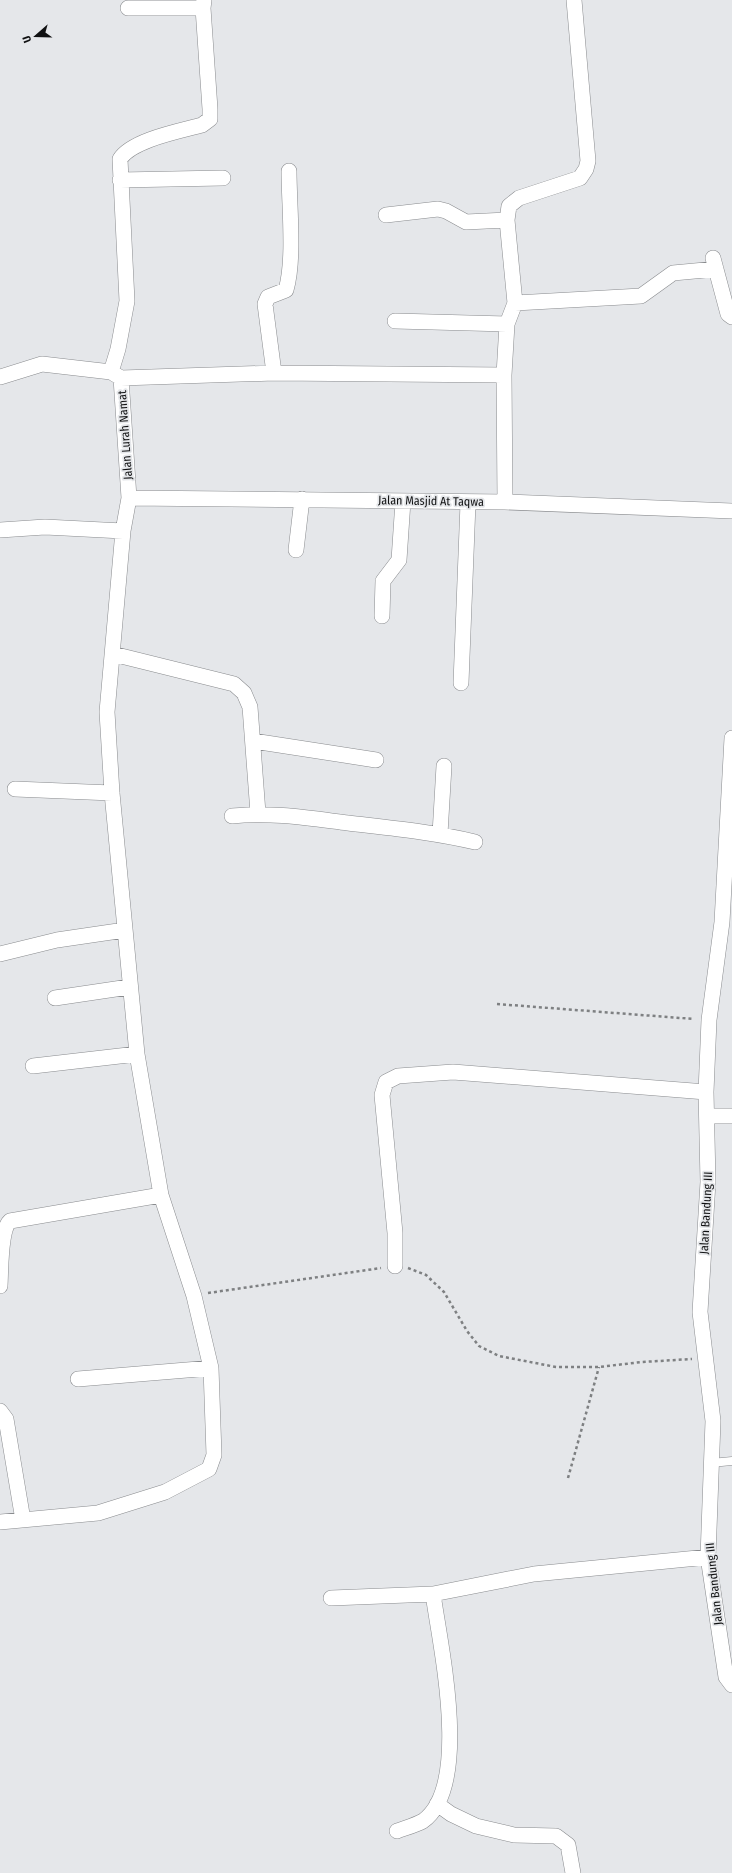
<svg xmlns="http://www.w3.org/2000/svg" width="732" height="1873" viewBox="0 0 732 1873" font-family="'Fira Sans Condensed',sans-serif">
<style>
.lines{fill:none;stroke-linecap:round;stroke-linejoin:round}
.service-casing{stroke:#898b8e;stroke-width:9}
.minor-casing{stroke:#898b8e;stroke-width:16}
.path{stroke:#7e8082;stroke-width:2.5;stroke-dasharray:3 3;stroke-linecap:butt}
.service{stroke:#fff;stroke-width:8}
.minor{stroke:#fff;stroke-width:15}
.labels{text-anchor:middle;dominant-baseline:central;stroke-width:3.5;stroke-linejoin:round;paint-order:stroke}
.street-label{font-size:12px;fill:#101112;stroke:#e5e7ea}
</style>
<rect width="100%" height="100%" fill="#e5e7ea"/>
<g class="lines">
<g class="service-casing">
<path id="service" d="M 711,1463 L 732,1461"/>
</g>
<g class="minor-casing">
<path id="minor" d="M 128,8 L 203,8
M 120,180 L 223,178
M 386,215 L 438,209 L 446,211 L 466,222 L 507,220
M 713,258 L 728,314 L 732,317
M 515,303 L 641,296 L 673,273 L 716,269
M 395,321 L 507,324
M 111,372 L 118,349 L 127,301 L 120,159 C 132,140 180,131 202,125 L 210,119 L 210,109 L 203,8 L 204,0
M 274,373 L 265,304 L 268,297 L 286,290 C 295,259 289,205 289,171
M 0,377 L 42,364 L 111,372 L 121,378 L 129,498 L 123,531 L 107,712 L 112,793 L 137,1054 L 161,1195 L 194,1296 L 211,1368 L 214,1455 L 209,1469 L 165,1492 L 98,1513 L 0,1522
M 121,378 L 274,373 L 504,375
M 129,498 L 505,502 L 732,511
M 505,502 L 504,375 L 507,324 L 515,303 L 507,220 L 509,206 L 519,198 L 580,178 L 586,169 L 588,161 L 574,0
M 0,530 L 45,527 L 123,531
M 296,550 L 302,499
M 382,616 L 383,581 L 399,560 L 403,501
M 113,654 L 234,684 L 244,693 L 250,707 L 258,813
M 461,683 L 468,503
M 732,738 L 722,922 L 709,1020 L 706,1092 L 708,1182 L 700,1312 L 713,1421 L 708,1557 L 726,1677 L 732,1685
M 253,741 L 376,760
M 15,789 L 112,793
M 232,816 C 272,812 308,818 348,823 C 390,828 433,832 475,842
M 440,834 L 444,766
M 0,954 L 57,940 L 125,930
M 55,998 L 129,987
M 33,1066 L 137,1054
M 707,1116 L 732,1116
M 395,1266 L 395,1233 L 382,1095 L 386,1082 L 398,1076 L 453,1072 L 706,1092
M 0,1286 C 1,1271 0,1230 10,1221 L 161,1195
M 78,1379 L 211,1368
M 0,1411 L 6,1419 L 23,1520
M 331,1598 L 433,1594
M 437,1804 L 451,1814 L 476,1826 L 514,1835 L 556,1836 L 568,1845 L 573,1873
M 397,1831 C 405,1828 416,1825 423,1821 C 472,1786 440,1645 433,1594 L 534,1574 L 708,1557"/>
</g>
<path class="path" d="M 497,1004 L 694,1019
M 408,1268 L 426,1275 L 444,1292 L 467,1331 L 479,1346 L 499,1356 L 556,1367 L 599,1367 L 642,1362 L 692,1359
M 208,1293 L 381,1268
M 568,1478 L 599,1367"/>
<use href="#service" class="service"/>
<use href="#minor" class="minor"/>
</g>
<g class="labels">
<g class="street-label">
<text transform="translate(125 435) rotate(-94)">Jalan Lurah Namat</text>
<text transform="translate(431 501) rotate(1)">Jalan Masjid At Taqwa</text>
<text transform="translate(706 1213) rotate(-87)">Jalan Bandung III</text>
<text transform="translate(714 1584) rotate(-96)">Jalan Bandung III</text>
</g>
</g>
<g transform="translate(36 36) rotate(250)" stroke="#e5e7ea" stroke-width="3" paint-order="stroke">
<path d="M0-3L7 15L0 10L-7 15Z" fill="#101112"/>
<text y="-6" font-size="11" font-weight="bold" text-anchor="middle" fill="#101112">U</text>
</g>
</svg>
